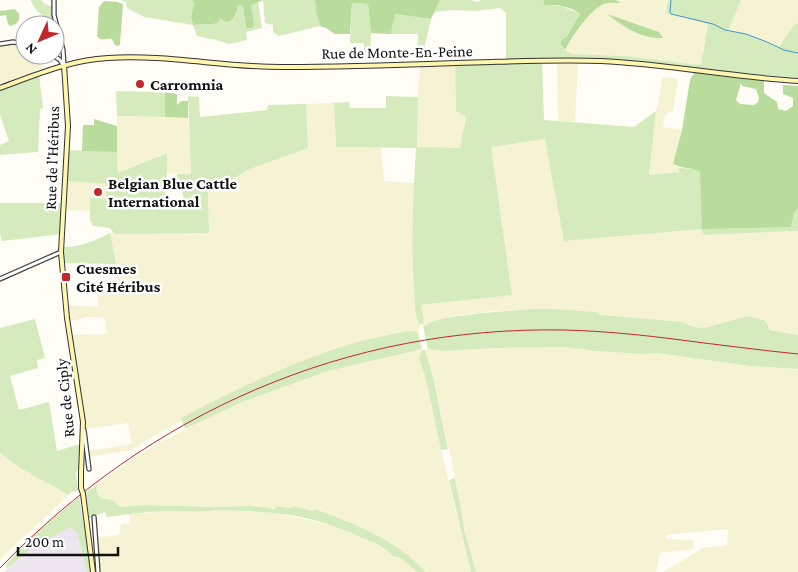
<svg xmlns="http://www.w3.org/2000/svg" width="798" height="572" viewBox="0 0 798 572" font-family="'Crimson Pro',serif">
<style>
.industrial{fill:#eee6ef}
.farmland{fill:#f6f3d4}
.green{fill:#d5ebbd}
.forest{fill:#b9dc9c;fill-rule:evenodd}
.lines{fill:none;stroke-linecap:round;stroke-linejoin:round}
.stream{stroke:#3f96cf;stroke-width:1}
.street-casing{stroke:#444;stroke-width:5.5}
.secondary-casing{stroke:#333;stroke-width:6}
.street{stroke:#fff;stroke-width:3}
.secondary{stroke:#fff6b0;stroke-width:4}
.rail{stroke:#c4262e;stroke-width:1}
.secondary-bridge-casing{stroke:#333;stroke-width:6;stroke-linecap:butt}
.secondary-bridge{stroke:#fff6b0;stroke-width:4}
.poi-dot{fill:#c4262e;stroke:#fff;stroke-width:2}
.labels{text-anchor:middle;dominant-baseline:central;stroke-width:5;stroke-linejoin:round;paint-order:stroke}
.street-label{font-size:16px;fill:#111;stroke:#fff}
.poi-label{font-size:16px;font-weight:bold;fill:#111;stroke:#fff;text-anchor:start}
</style>
<rect width="100%" height="100%" fill="#fffdf5"/>
<path class="industrial" d="M 70,527 L 77,533 L 87,572 L 4,572 L 32,548 Z"/>
<path class="farmland" d="M 615,0 L 668,0 L 667,2 L 671,14 L 708,23 L 701,65 L 625,56 L 572,54 L 565,50 L 589,14 L 601,5 L 606,3 L 618,1 Z
M 741,0 L 798,0 L 798,23 L 794,25 L 779,48 L 767,42 L 746,34 L 728,30 Z
M 10,42 L 25,44 L 25,55 L 42,55 L 41,65 L 43,72 L 0,88 L 0,44 Z
M 455,63 L 456,111 L 466,117 L 460,148 L 417,148 L 418,91 L 420,65 Z
M 557,64 L 578,64 L 575,122 L 558,121 Z
M 667,77 L 678,79 L 673,111 L 665,114 L 663,127 L 682,130 L 673,164 L 679,168 L 679,172 L 649,175 L 656,111 L 658,104 L 662,78 Z
M 334,103 L 336,147 L 381,148 L 384,181 L 414,183 L 413,212 L 413,266 L 415,311 L 422,311 L 421,305 L 512,295 L 490,147 L 545,139 L 702,229 L 704,235 L 798,231 L 798,335 L 769,330 L 767,323 L 764,320 L 748,316 L 704,328 L 693,327 L 683,322 L 601,315 L 596,312 L 554,309 L 495,311 L 450,317 L 433,321 L 423,326 L 421,324 L 418,332 L 412,331 L 329,351 L 277,371 L 181,418 L 182,421 L 152,437 L 132,450 L 89,457 L 88,451 L 132,444 L 128,423 L 84,429 L 70,335 L 107,334 L 104,318 L 87,317 L 69,322 L 68,305 L 99,307 L 95,281 L 117,282 L 110,233 L 114,232 L 115,234 L 209,233 L 208,193 L 250,169 L 308,148 L 306,104 Z
M 117,116 L 188,118 L 191,174 L 167,173 L 166,153 L 118,173 L 117,152 Z
M 66,181 L 106,184 L 106,199 L 91,198 L 90,211 L 63,210 Z
M 568,347 L 584,349 L 594,351 L 645,354 L 657,353 L 750,366 L 798,369 L 798,572 L 662,572 L 684,560 L 702,548 L 727,545 L 728,529 L 666,535 L 667,539 L 693,540 L 694,549 L 660,553 L 656,572 L 476,572 L 464,529 L 458,491 L 433,377 L 425,350 L 419,358 L 426,380 L 441,450 L 471,572 L 426,572 L 407,555 L 369,532 L 346,521 L 315,509 L 313,511 L 294,506 L 292,508 L 276,506 L 276,509 L 253,506 L 219,507 L 142,505 L 121,507 L 112,500 L 101,498 L 98,495 L 96,489 L 98,484 L 134,458 L 159,443 L 215,414 L 242,402 L 328,371 L 414,351 L 422,348 L 425,350 L 433,349 L 446,351 L 494,348 Z
M 0,453 L 20,468 L 69,495 L 18,542 L 0,560 Z
M 221,510 L 275,513 L 305,519 L 337,527 L 369,540 L 389,552 L 392,556 L 401,558 L 417,572 L 98,572 L 96,538 L 119,535 L 121,524 L 131,523 L 129,514 L 172,511 L 212,511 Z"/>
<path class="green" d="M 30,0 L 41,0 L 45,4 L 53,7 L 62,42 L 55,44 L 55,25 L 50,25 L 48,20 L 36,10 Z
M 122,0 L 192,0 L 194,4 L 191,17 L 193,25 L 205,25 L 219,17 L 235,17 L 238,6 L 241,5 L 243,5 L 246,28 L 251,5 L 258,2 L 262,28 L 246,32 L 247,40 L 229,44 L 216,40 L 197,36 L 193,25 L 144,17 L 127,8 L 126,2 L 122,1 Z
M 263,0 L 315,0 L 316,12 L 320,26 L 279,36 L 273,32 L 273,25 L 265,23 Z
M 440,0 L 469,0 L 478,2 L 481,0 L 544,0 L 543,3 C 549,5 555,5 560,6 C 567,8 573,11 580,14 L 566,38 L 561,46 L 565,50 L 572,54 L 625,56 L 701,65 L 708,24 L 671,14 L 666,14 L 668,0 L 741,0 L 728,31 L 746,34 L 767,42 L 778,48 L 794,25 L 798,23 L 798,78 L 743,73 L 701,71 L 623,63 L 542,62 L 544,120 L 634,127 L 656,111 L 649,175 L 679,172 L 679,168 L 695,169 L 791,227 L 794,213 L 798,209 L 798,231 L 704,235 L 701,229 L 564,241 L 545,139 L 491,147 L 512,295 L 421,305 L 424,323 L 419,324 C 414,313 415,301 414,290 C 411,242 413,195 416,148 L 336,147 L 334,103 L 349,102 L 350,108 L 386,108 L 386,96 L 418,97 L 417,147 L 460,148 L 466,117 L 456,111 L 455,63 L 506,62 L 506,13 L 500,8 L 476,11 L 453,10 L 434,12 Z
M 352,3 L 368,4 L 371,33 L 370,60 L 365,60 L 364,43 L 350,43 Z
M 395,14 L 431,19 L 423,53 L 417,52 L 418,34 L 391,34 Z
M 39,75 L 43,108 L 40,109 L 38,152 L 0,155 L 0,145 L 9,141 L 0,115 L 0,91 Z
M 116,91 L 154,92 L 165,93 L 165,117 L 117,116 Z
M 188,96 L 199,97 L 200,117 L 267,110 L 268,105 L 306,104 L 308,148 L 250,169 L 208,193 L 209,233 L 115,234 L 114,232 L 113,232 L 110,228 L 93,226 L 90,220 L 90,198 L 106,199 L 106,184 L 66,181 L 67,150 L 117,152 L 118,173 L 167,153 L 167,173 L 164,207 L 184,203 L 182,190 L 176,189 L 177,174 L 191,174 Z
M 0,203 L 63,203 L 62,234 L 2,241 L 0,234 Z
M 110,233 L 116,264 L 62,263 L 61,247 C 78,248 95,241 110,233 Z
M 532,309 L 554,309 L 596,312 L 601,315 L 683,322 L 693,327 L 704,328 L 748,316 L 764,320 L 767,323 L 769,330 L 798,335 L 798,369 L 750,366 L 657,353 L 645,354 L 594,351 L 584,349 L 564,347 L 494,348 L 446,351 L 428,349 L 423,326 C 437,318 452,317 469,315 C 490,312 511,311 532,309 Z
M 35,319 L 45,358 L 37,360 L 38,368 L 10,376 L 19,410 L 49,402 L 57,451 L 80,444 L 82,456 L 81,468 L 76,472 L 78,491 L 71,492 L 69,495 L 20,468 L 0,453 L 0,328 Z
M 412,331 L 418,332 L 422,348 L 414,351 L 328,371 L 242,402 L 185,429 L 181,418 C 253,381 330,342 412,331 Z
M 425,350 L 433,377 L 448,449 L 441,450 L 426,380 L 419,358 L 421,352 Z
M 455,478 L 460,503 L 464,529 L 476,572 L 471,572 L 449,480 Z
M 98,484 L 96,489 L 98,495 L 101,498 L 112,500 L 121,507 L 142,505 L 219,507 L 253,506 L 275,509 L 276,506 L 291,508 L 294,506 L 313,511 L 315,509 C 347,521 381,534 409,556 C 415,561 420,567 426,572 L 417,572 L 401,558 L 392,556 C 386,547 372,542 363,538 C 335,525 305,516 274,513 C 257,511 238,511 221,510 C 205,512 189,511 174,511 C 151,511 129,514 107,517 L 105,512 L 89,518 L 86,492 Z
M 79,497 L 92,572 L 87,572 L 77,533 L 70,527 L 32,548 L 7,569 L 6,564 L 36,533 Z"/>
<path class="forest" d="M 192,0 L 263,0 L 251,5 L 254,24 L 252,28 L 246,28 L 243,6 L 241,5 L 238,6 C 236,14 235,20 226,22 L 220,18 L 219,21 L 214,24 L 193,25 L 191,17 L 194,4 Z
M 315,0 L 440,0 L 431,19 L 395,14 L 391,34 L 371,33 L 368,4 L 352,3 L 350,34 L 335,34 L 326,28 L 320,26 L 316,12 Z
M 544,0 L 615,0 L 618,1 L 620,3 C 614,3 609,2 604,4 C 589,10 573,36 565,50 L 561,45 L 561,41 L 564,38 L 566,38 L 580,14 L 572,9 L 558,5 L 545,5 L 543,3 Z
M 104,1 L 117,2 L 123,4 L 120,44 L 119,46 L 115,45 L 112,39 C 106,37 102,43 97,36 L 99,7 Z
M 15,9 L 19,14 L 19,20 L 16,24 L 10,26 L 8,24 L 6,15 L 0,16 L 0,11 Z
M 607,14 L 659,32 L 663,38 C 641,39 624,27 607,14 Z
M 701,71 L 764,78 L 764,93 L 777,102 L 778,109 L 786,111 L 793,106 L 793,98 L 783,94 L 783,85 L 798,86 L 798,209 L 794,213 L 791,227 L 702,229 L 700,172 C 692,167 682,169 673,164 L 682,130 L 690,80 L 694,73 ZM 741,83 L 742,86 L 756,89 L 759,98 L 758,102 L 754,105 L 740,104 L 736,100 Z
M 165,92 L 177,94 L 177,105 L 181,101 L 188,101 L 188,118 L 165,117 Z
M 94,119 L 117,126 L 117,152 L 82,151 L 83,125 L 94,125 Z"/>
<g class="lines">
<path class="stream" d="M 671,0 L 670,12 L 671,14 L 713,24 L 725,30 L 746,34 L 767,42 L 784,50 L 798,53"/>
<g class="street-casing">
<path id="street" d="M 54,0 L 54,15 L 63,50 L 64,65
M 0,44 L 13,42 L 25,44
M 53,55 L 60,60 L 63,65
M 0,279 L 61,252
M 84,430 L 89,469
M 94,517 L 98,572"/>
</g>
<g class="secondary-casing">
<path id="secondary" d="M 64,65 L 68,126 L 61,252 L 67,318 L 83,422 L 81,473 L 81,488
M 0,88 C 35,75 70,60 108,58 C 167,54 227,68 286,67 C 342,67 399,65 456,63 C 504,62 553,59 601,61 C 667,64 732,77 798,81
M 83,494 L 93,572"/>
</g>
<use href="#street" class="street"/>
<use href="#secondary" class="secondary"/>
<path class="rail" d="M 0,568 C 150,412 347,326 564,330 C 604,331 643,335 681,340 C 720,345 759,350 798,354"/>
<g class="secondary-bridge-casing">
<path id="secondary-bridge" d="M 81,488 L 83,494"/>
</g>
<use href="#secondary-bridge" class="secondary-bridge"/>
</g>
<g class="poi-dot">
<circle cx="140" cy="84" r="5"/>
<circle cx="98" cy="192" r="5"/>
<rect x="61" y="272" width="10" height="10" rx="2.5"/>
</g>
<g class="labels">
<g class="street-label">
<text transform="translate(397 52) rotate(-1)">Rue de Monte-En-Peine</text>
<text transform="translate(52 158) rotate(-88)">Rue de l'Héribus</text>
<text transform="translate(65 398) rotate(-96)">Rue de Ciply</text>
</g>
<g class="poi-label">
<text x="150" y="84">Carromnia</text>
<text x="108" y="183">Belgian Blue Cattle<tspan x="108" dy="18">International</tspan></text>
<text x="76" y="268">Cuesmes<tspan x="76" dy="18">Cité Héribus</tspan></text>
</g>
</g>
<g transform="translate(40 40) rotate(226)"><circle r="24" fill="#ffffff" stroke="#a0a0a0"/>
<path d="M0-4L9 19L0 12L-9 19Z" fill="#c4262e"/>
<text y="-8" font-size="14" font-weight="bold" text-anchor="middle" fill="#111111">N</text>
</g>
<path d="M18 547v8h100v-8" fill="none" stroke="#111111" stroke-width="2.5"/>
<text x="25" y="547" font-size="15" fill="#111111" stroke="#ffffff" stroke-width="4" paint-order="stroke">200 m</text>
</svg>
